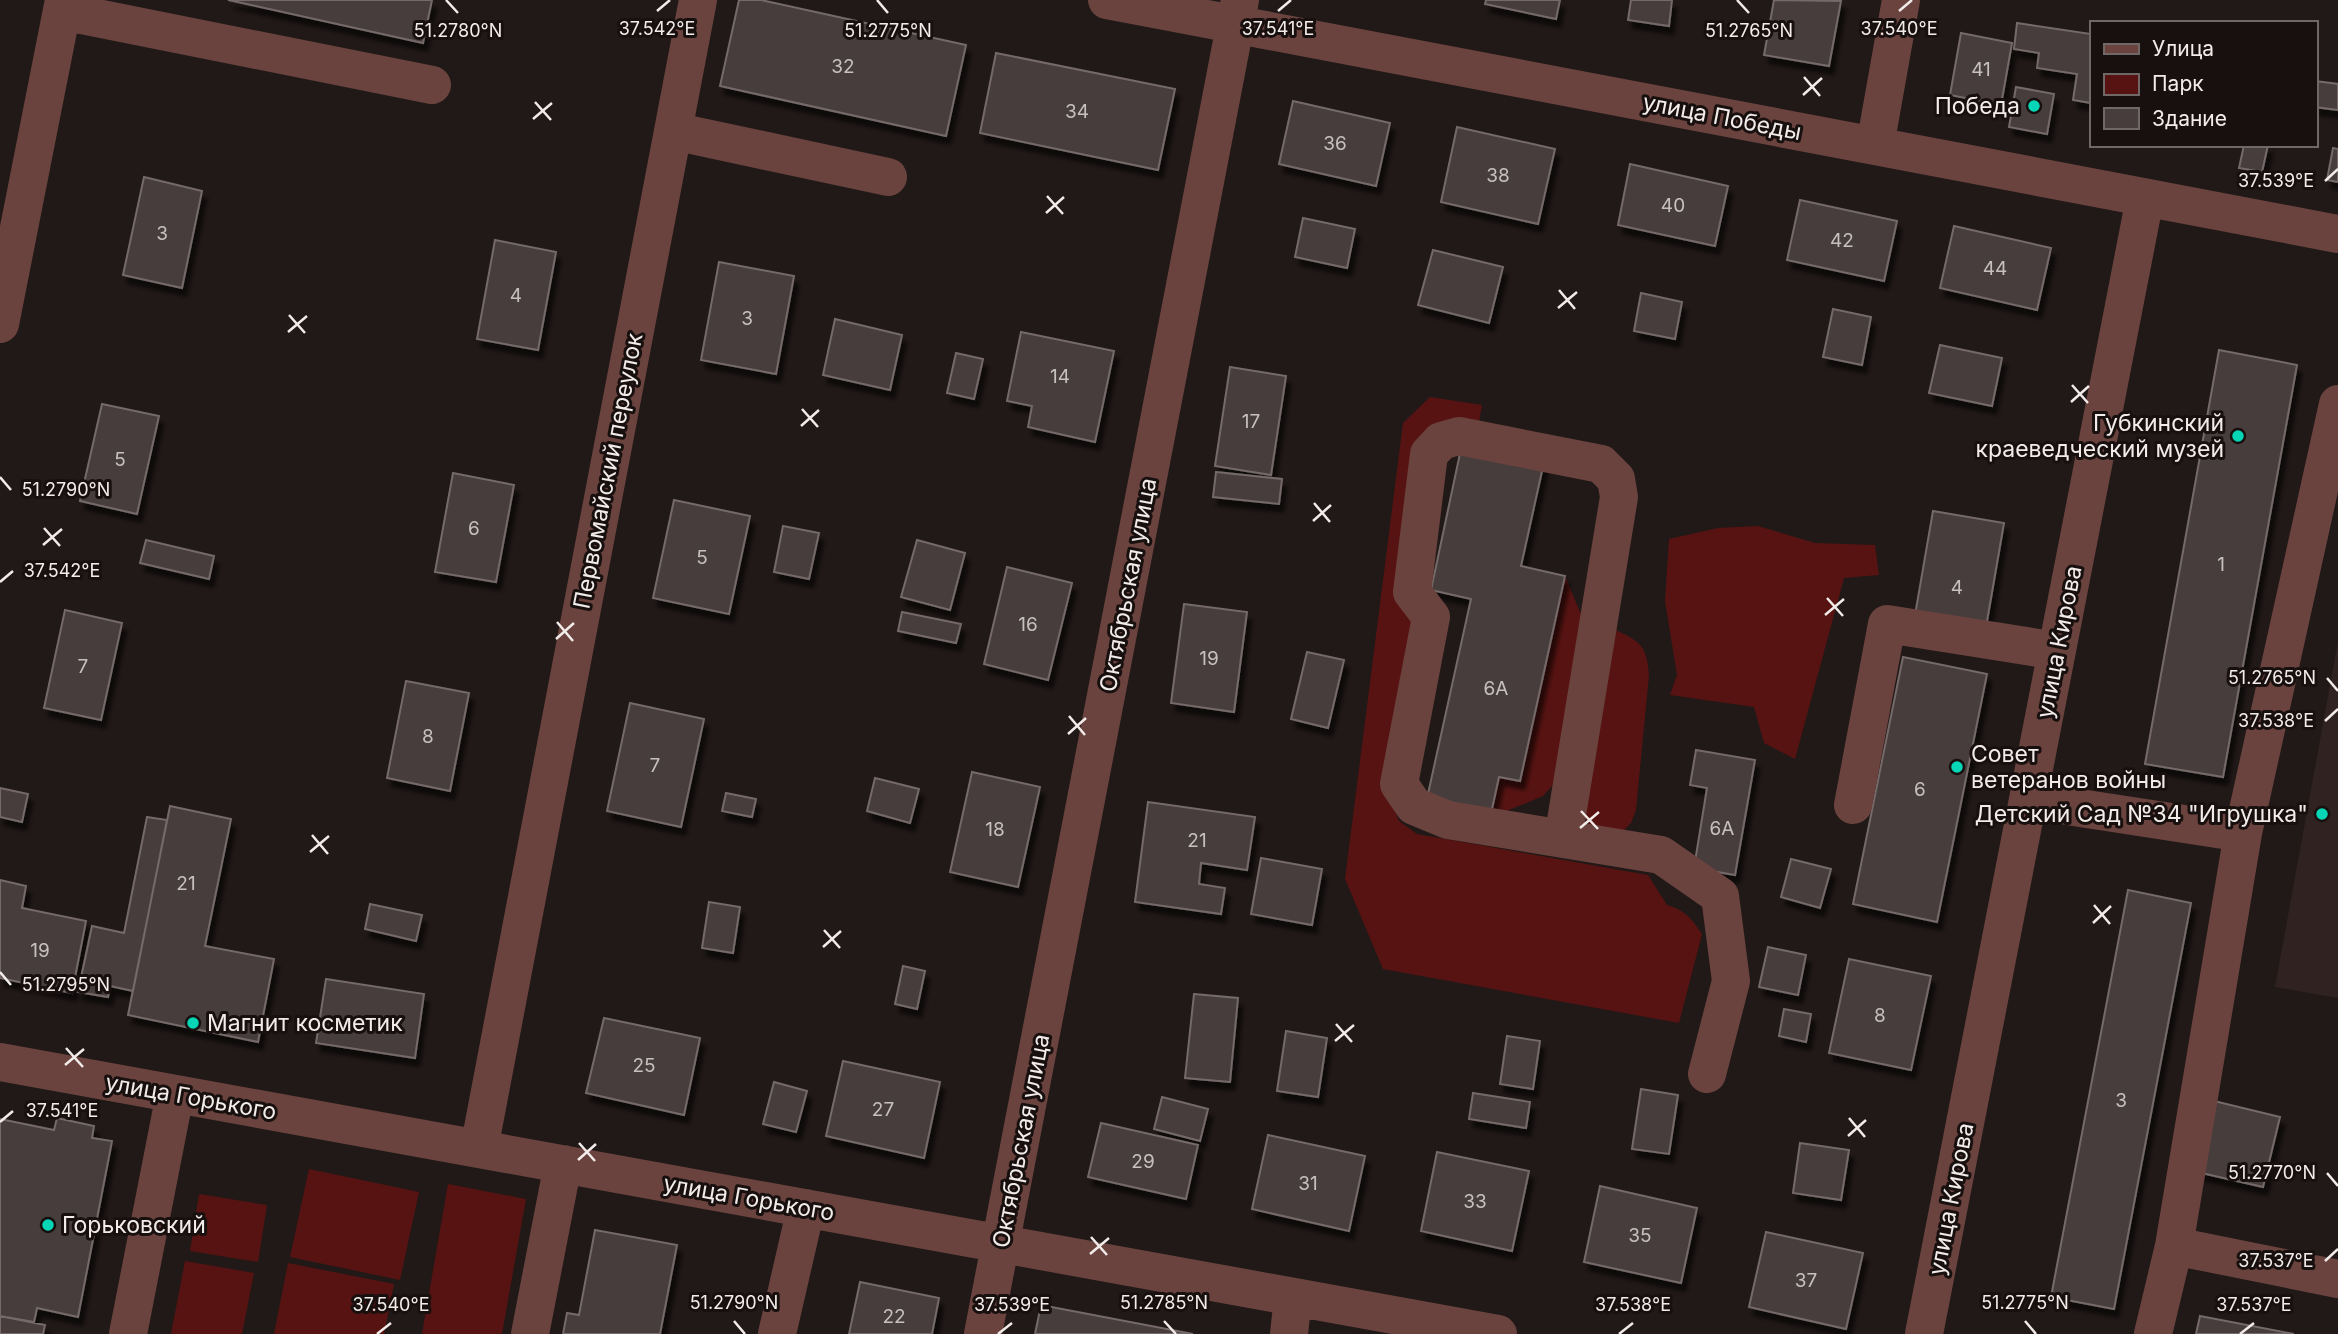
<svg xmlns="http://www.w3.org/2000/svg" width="2338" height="1334" viewBox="0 0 2338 1334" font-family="Inter,sans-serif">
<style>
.built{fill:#302220}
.green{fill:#571311}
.building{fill:#463d3c;stroke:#746a69;stroke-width:2;filter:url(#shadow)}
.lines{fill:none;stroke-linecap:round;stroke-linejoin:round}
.minor{stroke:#6a433e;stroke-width:38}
.ticks{fill:none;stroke:#f1ebea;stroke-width:2.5}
.poi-dot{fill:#06d5b6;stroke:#18100f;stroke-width:2.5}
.labels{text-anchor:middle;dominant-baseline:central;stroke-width:6;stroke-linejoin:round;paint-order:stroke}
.number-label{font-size:19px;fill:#c6c0be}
.poi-label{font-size:23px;fill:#f1ebea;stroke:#18100f;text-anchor:end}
.street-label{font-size:23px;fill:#f1ebea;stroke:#18100f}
.ticks-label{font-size:18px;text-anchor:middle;fill:#f1ebea;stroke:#18100f;stroke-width:6;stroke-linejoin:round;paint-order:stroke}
</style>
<defs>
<filter id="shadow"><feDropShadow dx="4.5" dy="8" stdDeviation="2" flood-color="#0009"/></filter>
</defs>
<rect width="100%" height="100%" fill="#211918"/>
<path class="built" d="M 2338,641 L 2338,998 L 2275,987 Z"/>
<path class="green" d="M 1430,397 L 1482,405 L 1476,438 L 1448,437 L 1388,795 L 1399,821 L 1417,834 L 1648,875 L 1667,905 C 1685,910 1692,919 1702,934 L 1679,1023 L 1383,969 L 1345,879 L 1403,423 Z
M 1758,526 L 1815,543 L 1875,545 L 1879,575 L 1844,578 L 1795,759 L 1764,743 L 1754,707 L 1670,695 L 1677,675 L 1665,601 L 1669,539 L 1718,528 Z
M 1565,576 L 1585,624 L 1553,785 L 1543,796 L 1490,818 L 1499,777 L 1520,781 Z
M 1616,630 C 1641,642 1647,646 1649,675 L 1636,810 L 1631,823 L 1623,831 L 1593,829 L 1584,817 Z
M 309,1169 L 419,1192 L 400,1280 L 290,1257 Z
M 448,1184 L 526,1199 L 502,1334 L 422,1334 Z
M 199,1194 L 267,1205 L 258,1262 L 190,1251 Z
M 185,1261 L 254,1273 L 242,1334 L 171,1334 Z
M 288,1263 L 394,1284 L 384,1334 L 274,1334 Z"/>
<path class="building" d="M 228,0 L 432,0 L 423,43 Z
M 739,0 L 761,0 L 966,45 L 946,136 L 720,86 Z
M 1486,0 L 1560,0 L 1556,19 L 1485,4 Z
M 1631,0 L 1672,0 L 1669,26 L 1628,20 Z
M 1774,0 L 1841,1 L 1829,66 L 1764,55 Z
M 2017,23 L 2091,34 L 2091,103 L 2073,100 L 2077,74 L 2037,68 L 2039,53 L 2014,49 Z
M 1961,33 L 2012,43 L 2001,105 L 1950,95 Z
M 996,53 L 1175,89 L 1158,170 L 980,133 Z
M 2315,81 L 2338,84 L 2338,110 L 2315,107 Z
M 2016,87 L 2054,94 L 2047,134 L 2009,127 Z
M 1293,101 L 1390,123 L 1376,186 L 1279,164 Z
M 1457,127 L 1555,149 L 1538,224 L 1441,202 Z
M 2244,145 L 2268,145 L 2262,172 L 2239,168 Z
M 2333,148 L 2338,149 L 2338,182 L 2327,180 Z
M 1630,164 L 1728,186 L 1715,246 L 1618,225 Z
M 144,177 L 202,191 L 182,288 L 123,275 Z
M 1800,200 L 1897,221 L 1884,281 L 1787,260 Z
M 1303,218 L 1355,229 L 1347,268 L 1295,257 Z
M 1954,226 L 2051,248 L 2037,310 L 1940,288 Z
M 495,240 L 556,252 L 538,350 L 477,339 Z
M 1433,250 L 1503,267 L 1489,323 L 1418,305 Z
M 719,262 L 794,276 L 776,374 L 701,360 Z
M 1641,293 L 1682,302 L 1675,339 L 1634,331 Z
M 1833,309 L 1871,317 L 1862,365 L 1823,357 Z
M 835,319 L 902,335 L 890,390 L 823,375 Z
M 1021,332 L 1114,351 L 1095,442 L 1028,427 L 1032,406 L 1007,401 Z
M 1940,345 L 2002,358 L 1992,406 L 1929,393 Z
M 2219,350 L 2297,365 L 2223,777 L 2145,764 Z
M 956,353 L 983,359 L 974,399 L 947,393 Z
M 1230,367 L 1286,376 L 1271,475 L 1215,466 Z
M 102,404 L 159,416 L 137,514 L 80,501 Z
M 1462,444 L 1544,462 L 1521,566 L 1565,576 L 1520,781 L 1499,777 L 1490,818 L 1426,803 L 1471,599 L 1431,590 Z
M 1216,472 L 1282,479 L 1279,504 L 1213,497 Z
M 453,473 L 514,485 L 496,582 L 435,572 Z
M 674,500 L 750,516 L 729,614 L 653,598 Z
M 1933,511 L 2004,523 L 1986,627 L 1915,615 Z
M 783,526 L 819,533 L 809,579 L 774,572 Z
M 146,540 L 214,556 L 209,579 L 140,563 Z
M 917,540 L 965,553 L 950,610 L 901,597 Z
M 1007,567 L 1072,583 L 1048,680 L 984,664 Z
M 1184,604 L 1247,612 L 1234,712 L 1171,703 Z
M 65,610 L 122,623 L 101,720 L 44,708 Z
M 902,612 L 961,624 L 956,643 L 898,631 Z
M 1307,652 L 1344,660 L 1328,728 L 1291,719 Z
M 1903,657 L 1987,674 L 1937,922 L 1853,904 Z
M 406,681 L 469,693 L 450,791 L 387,778 Z
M 630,703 L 704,719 L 681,827 L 607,811 Z
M 1696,750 L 1755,760 L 1735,875 L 1694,868 L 1707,788 L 1690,785 Z
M 972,772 L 1040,787 L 1018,887 L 950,872 Z
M 875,778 L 919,789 L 910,823 L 867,811 Z
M 0,788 L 28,794 L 22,822 L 0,817 Z
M 726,793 L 756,799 L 752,817 L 722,811 Z
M 1148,802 L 1255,817 L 1247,870 L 1201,863 L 1199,884 L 1225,888 L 1221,914 L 1135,902 Z
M 170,806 L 231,819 L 205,946 L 274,959 L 258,1042 L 128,1015 Z
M 147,817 L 167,820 L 133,991 L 110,986 L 108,997 L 78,992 L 92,926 L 124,933 Z
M 1261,858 L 1322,869 L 1312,925 L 1251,914 Z
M 1791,859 L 1831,869 L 1820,908 L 1781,897 Z
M 0,880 L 26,886 L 22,908 L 86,921 L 72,993 L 0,978 Z
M 2128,890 L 2191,903 L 2114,1309 L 2051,1297 Z
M 709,902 L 740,907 L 733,953 L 702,948 Z
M 370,904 L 422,915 L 416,941 L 365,929 Z
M 1768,947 L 1806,955 L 1798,995 L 1759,987 Z
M 1849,959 L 1931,976 L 1911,1070 L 1829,1053 Z
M 903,966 L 925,971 L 917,1009 L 895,1004 Z
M 326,979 L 424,994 L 415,1058 L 316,1043 Z
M 1194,994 L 1238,998 L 1230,1082 L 1185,1078 Z
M 1784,1009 L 1811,1014 L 1806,1042 L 1779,1036 Z
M 604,1018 L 700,1038 L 684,1115 L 586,1093 Z
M 1286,1031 L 1327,1038 L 1318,1097 L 1277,1091 Z
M 1507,1036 L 1540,1041 L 1533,1089 L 1500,1084 Z
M 843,1061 L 940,1082 L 924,1158 L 826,1136 Z
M 774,1082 L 807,1091 L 796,1132 L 763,1124 Z
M 1641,1089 L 1678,1095 L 1669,1154 L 1632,1149 Z
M 1473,1093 L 1530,1102 L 1526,1128 L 1469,1119 Z
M 1162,1097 L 1208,1109 L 1200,1141 L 1154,1129 Z
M 2214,1101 L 2280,1117 L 2263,1187 L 2197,1172 Z
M 57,1118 L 94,1126 L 92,1138 L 112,1141 L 78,1317 L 37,1308 L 34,1322 L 0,1316 L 0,1119 L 54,1130 Z
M 1101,1123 L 1198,1145 L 1186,1199 L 1088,1177 Z
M 1268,1135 L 1365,1156 L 1349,1231 L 1252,1209 Z
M 1800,1143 L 1849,1150 L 1841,1200 L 1793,1193 Z
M 1437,1152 L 1529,1171 L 1512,1251 L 1421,1231 Z
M 1600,1186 L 1697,1208 L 1681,1283 L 1584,1262 Z
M 595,1230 L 677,1245 L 660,1334 L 563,1334 L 567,1313 L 579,1315 Z
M 1766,1232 L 1863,1253 L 1846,1329 L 1749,1307 Z
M 860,1282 L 939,1298 L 932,1334 L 849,1334 Z
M 1041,1305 L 1193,1334 L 1035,1334 Z
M 0,1316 L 45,1325 L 43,1334 L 0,1334 Z
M 2200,1316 L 2294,1334 L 2196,1334 Z"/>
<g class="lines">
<path class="minor" d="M 1107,0 L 2338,234
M 62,11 L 432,85
M 673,131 L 888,177
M 1875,146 L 1901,0
M 0,324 L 64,0
M 2028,800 L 2243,833 L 2338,404
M 1853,805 L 1887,624 L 2057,651
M 1563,839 L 1619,497 L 1616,479 L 1601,464 L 1459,436 L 1441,441 L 1429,454 L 1412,592 L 1431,617 L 1399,784 L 1414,806 L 1448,820 L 1661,855 L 1720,896 L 1731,981 L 1707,1074
M 0,1062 L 1498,1334
M 479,1149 L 698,0
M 2174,1246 L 2338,1279
M 128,1334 L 175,1094
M 530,1334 L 563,1164
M 777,1334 L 806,1208
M 983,1334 L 1240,0
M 1289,1334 L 1293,1297
M 1924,1334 L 2145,198
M 2153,1334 L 2174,1246 L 2243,833"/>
</g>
<path class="ticks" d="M 446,0 L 458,13M 877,0 L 888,13M 1737,0 L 1749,13M 657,11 L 670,0M 1278,11 L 1291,0M 1899,11 L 1912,0M 1804,77 L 1820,96M 1803,95 L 1822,78M 535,102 L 551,120M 533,119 L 552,103M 2325,181 L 2338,169M 1047,196 L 1063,214M 1046,213 L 1064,197M 1559,290 L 1575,309M 1558,308 L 1577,292M 289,315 L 305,333M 288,332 L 307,316M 2072,385 L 2088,403M 2071,402 L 2089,386M 802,409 L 818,427M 801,426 L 819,410M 0,477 L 11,490M 1314,503 L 1330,522M 1313,521 L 1331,505M 44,528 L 60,546M 43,545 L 62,529M 0,582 L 13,571M 1827,598 L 1843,616M 1825,615 L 1844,599M 557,622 L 573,641M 556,639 L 574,623M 2327,678 L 2338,691M 1069,716 L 1085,735M 2325,721 L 2338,709M 1068,734 L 1086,718M 1581,811 L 1598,829M 1580,828 L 1599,812M 312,835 L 328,854M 310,852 L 329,836M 2094,905 L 2110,924M 2093,923 L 2111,906M 824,930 L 840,948M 823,947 L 841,931M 0,972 L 11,985M 1336,1024 L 1352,1042M 1335,1041 L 1354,1025M 66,1048 L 83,1067M 65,1065 L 84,1049M 1849,1118 L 1865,1137M 0,1122 L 13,1111M 1848,1136 L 1866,1120M 579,1143 L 595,1161M 578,1160 L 596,1144M 2327,1173 L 2338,1186M 1091,1237 L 1107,1255M 1090,1254 L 1109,1238M 2325,1261 L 2338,1249M 734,1321 L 745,1334M 1164,1321 L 1176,1334M 2025,1321 L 2036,1334M 377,1334 L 391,1323M 998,1334 L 1012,1323M 1619,1334 L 1633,1323M 2240,1334 L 2254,1323"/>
<g class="poi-dot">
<circle cx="2034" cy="106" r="7"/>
<circle cx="2238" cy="436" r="7"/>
<circle cx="1957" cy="767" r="7"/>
<circle cx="2322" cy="814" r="7"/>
<circle cx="193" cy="1023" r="7"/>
<circle cx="48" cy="1225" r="7"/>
</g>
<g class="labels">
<g class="number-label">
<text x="843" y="66">32</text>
<text x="1981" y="69">41</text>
<text x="1077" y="111">34</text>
<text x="1335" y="143">36</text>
<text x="1498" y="175">38</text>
<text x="1673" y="205">40</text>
<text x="162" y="233">3</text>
<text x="1842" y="240">42</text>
<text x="1995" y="268">44</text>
<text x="516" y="295">4</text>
<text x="747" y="318">3</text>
<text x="1060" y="376">14</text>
<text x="1251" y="421">17</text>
<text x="120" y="459">5</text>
<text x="474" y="528">6</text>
<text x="702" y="557">5</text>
<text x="2221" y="564">1</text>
<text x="1957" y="587">4</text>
<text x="1028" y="624">16</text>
<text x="1209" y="658">19</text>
<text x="83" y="666">7</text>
<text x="1496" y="688">6А</text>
<text x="428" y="736">8</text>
<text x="655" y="765">7</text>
<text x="1920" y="789">6</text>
<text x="1722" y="828">6А</text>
<text x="995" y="829">18</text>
<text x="1197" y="840">21</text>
<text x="186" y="883">21</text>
<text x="40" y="950">19</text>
<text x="1880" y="1015">8</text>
<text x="644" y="1065">25</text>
<text x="2121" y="1100">3</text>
<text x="883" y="1109">27</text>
<text x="1143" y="1161">29</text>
<text x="1308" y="1183">31</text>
<text x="1475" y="1201">33</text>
<text x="1640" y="1235">35</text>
<text x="1806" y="1280">37</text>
<text x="894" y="1316">22</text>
</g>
<g class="poi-label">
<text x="2020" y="106">Победа</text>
<text x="2224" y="423">Губкинский<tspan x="2224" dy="26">краеведческий музей</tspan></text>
<text x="1971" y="754" text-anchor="start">Совет<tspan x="1971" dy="26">ветеранов войны</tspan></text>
<text x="2308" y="814">Детский Сад №34 "Игрушка"</text>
<text x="207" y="1023" text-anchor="start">Магнит косметик</text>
<text x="62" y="1225" text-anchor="start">Горьковский</text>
</g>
<g class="street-label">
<text transform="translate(1722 117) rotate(11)">улица Победы</text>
<text transform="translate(608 471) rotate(-79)">Первомайский переулок</text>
<text transform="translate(1128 585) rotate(-79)">Октябрьская улица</text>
<text transform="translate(2059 642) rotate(-79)">улица Кирова</text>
<text transform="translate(191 1097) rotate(10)">улица Горького</text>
<text transform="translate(1021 1141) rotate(-79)">Октябрьская улица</text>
<text transform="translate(749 1198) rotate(10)">улица Горького</text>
<text transform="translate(1951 1199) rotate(-79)">улица Кирова</text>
</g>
</g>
<g class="ticks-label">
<text x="657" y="35">37.542°E</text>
<text x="1278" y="35">37.541°E</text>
<text x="1899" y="35">37.540°E</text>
<text x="458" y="37">51.2780°N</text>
<text x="888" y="37">51.2775°N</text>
<text x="1749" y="37">51.2765°N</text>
<text x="2276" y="187">37.539°E</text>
<text x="66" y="496">51.2790°N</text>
<text x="62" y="577">37.542°E</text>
<text x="2272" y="684">51.2765°N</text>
<text x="2276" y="727">37.538°E</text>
<text x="66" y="991">51.2795°N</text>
<text x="62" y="1117">37.541°E</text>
<text x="2272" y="1179">51.2770°N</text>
<text x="2276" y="1267">37.537°E</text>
<text x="734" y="1309">51.2790°N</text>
<text x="1164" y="1309">51.2785°N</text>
<text x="2025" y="1309">51.2775°N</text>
<text x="391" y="1311">37.540°E</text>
<text x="1012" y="1311">37.539°E</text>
<text x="1633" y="1311">37.538°E</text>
<text x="2254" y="1311">37.537°E</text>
</g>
<rect x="2090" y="21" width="228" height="126" fill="#18100f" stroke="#6f6867" stroke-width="2"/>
<rect x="2104" y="44" width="35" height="10" fill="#6a433e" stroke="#6f6867" stroke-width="2"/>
<text x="2152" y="56" font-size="21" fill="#f1ebea">Улица</text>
<rect x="2104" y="74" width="35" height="21" fill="#571311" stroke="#6f6867" stroke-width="2"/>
<text x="2152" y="91" font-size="21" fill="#f1ebea">Парк</text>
<rect x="2104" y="108" width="35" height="21" fill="#463d3c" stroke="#6f6867" stroke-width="2"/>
<text x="2152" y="126" font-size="21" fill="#f1ebea">Здание</text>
</svg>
